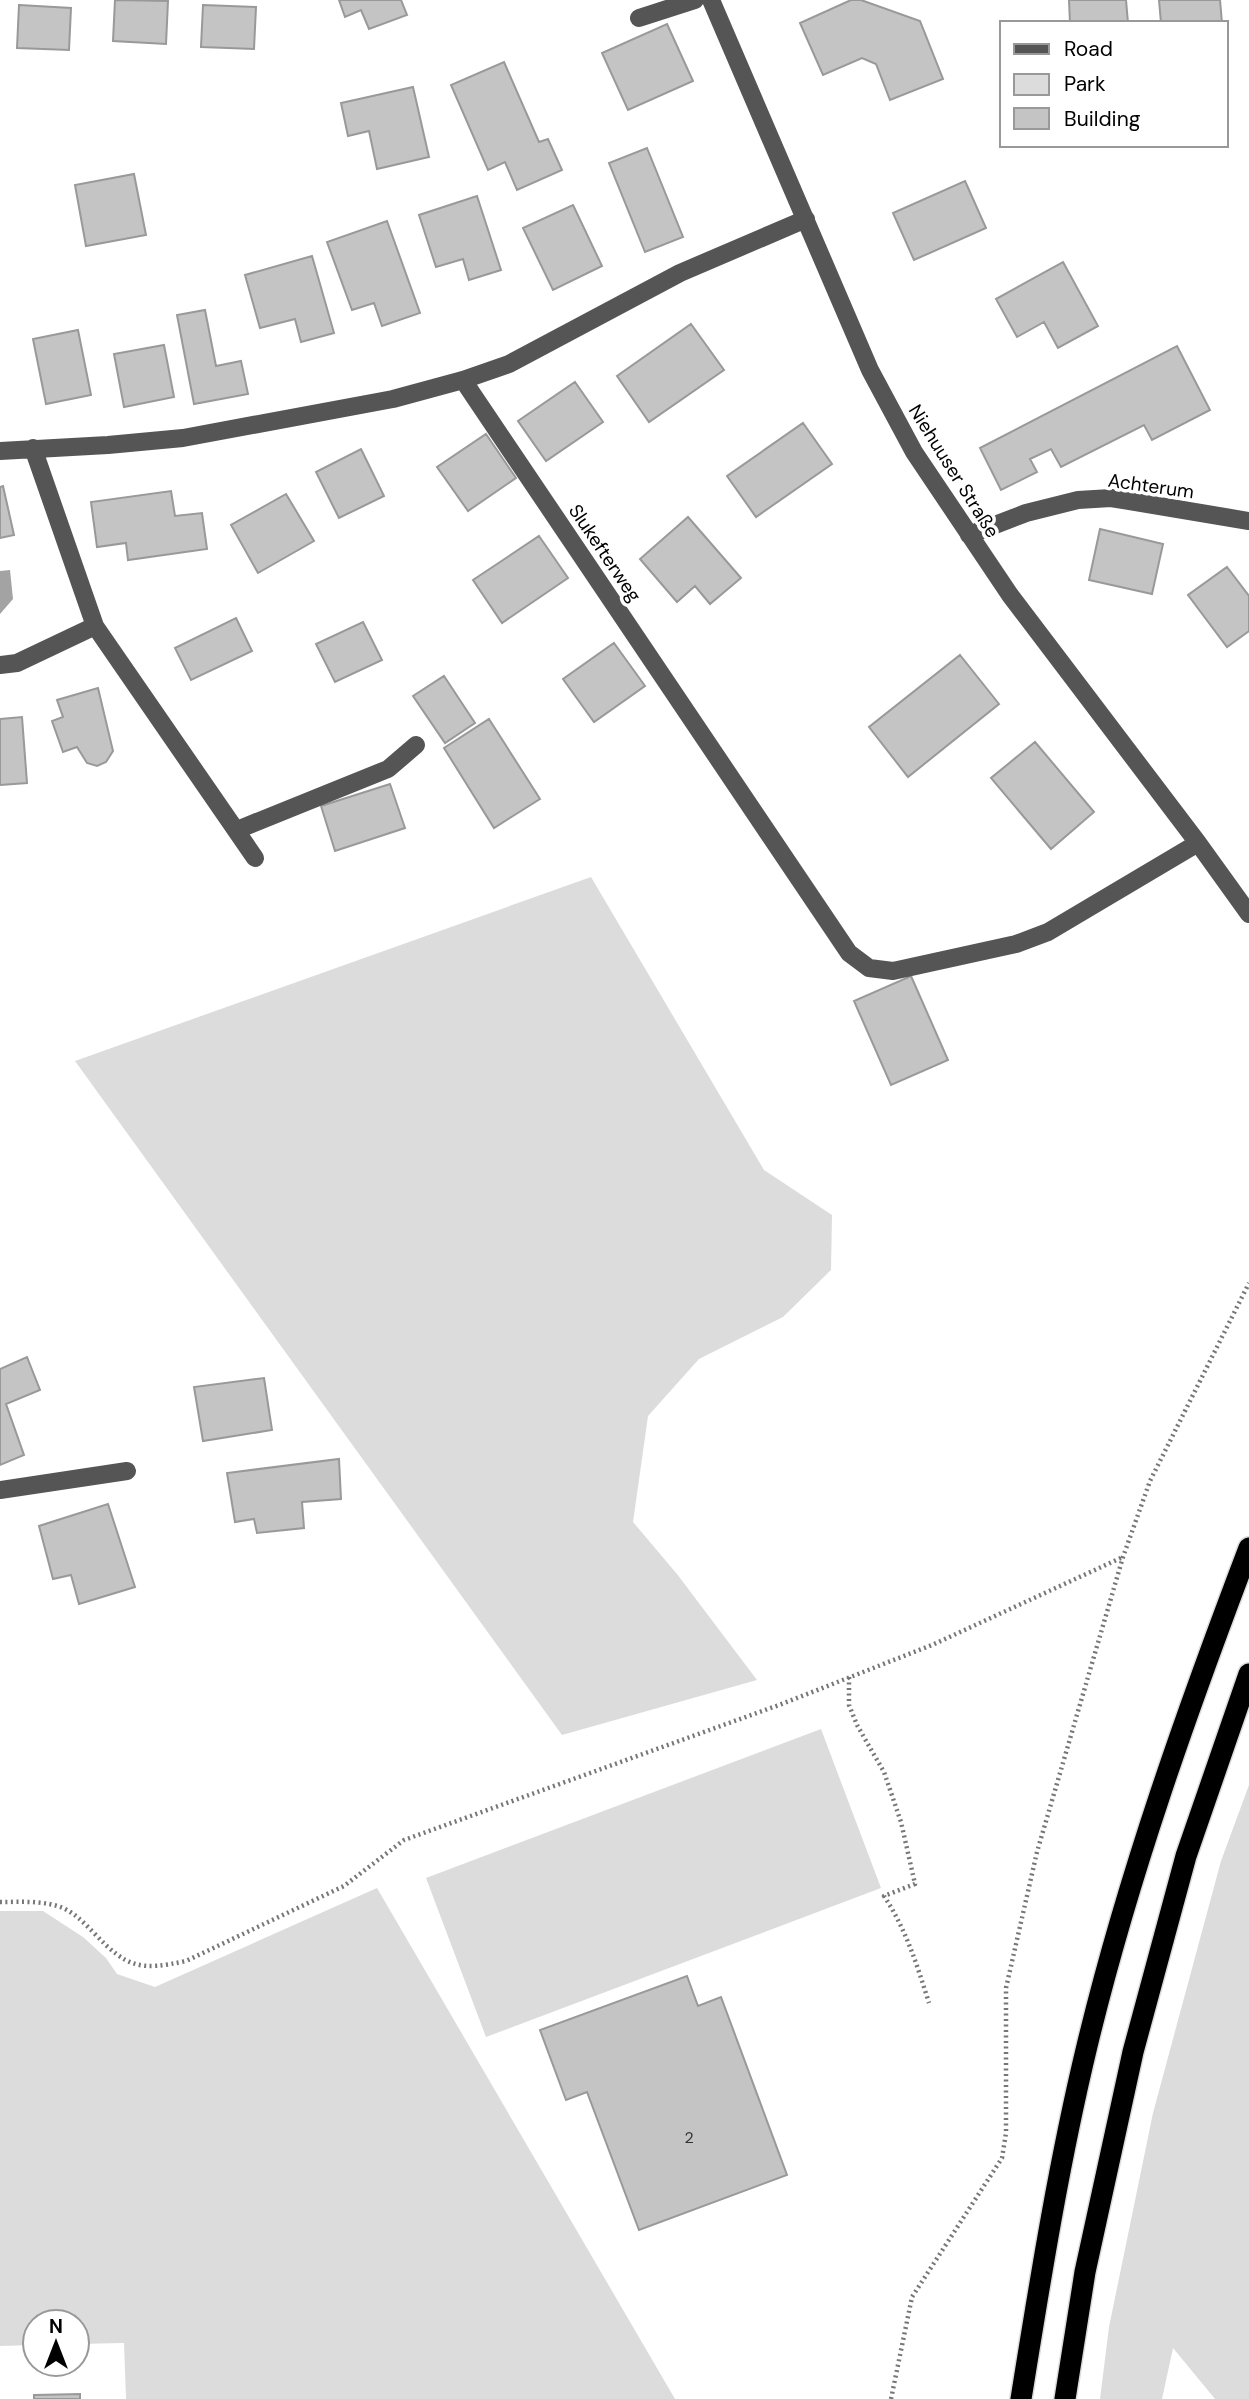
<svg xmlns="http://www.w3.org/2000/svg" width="1249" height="2399" viewBox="0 0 1249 2399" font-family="'DM Sans',sans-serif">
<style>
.green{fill:#dcdcdc}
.water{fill:#a3a3a3}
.building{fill:#c4c4c4;stroke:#999;stroke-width:2}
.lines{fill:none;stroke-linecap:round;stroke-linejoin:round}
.highway-casing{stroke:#dbdbdb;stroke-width:24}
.path{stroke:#777;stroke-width:4.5;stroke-dasharray:2 3.5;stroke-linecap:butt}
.minor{stroke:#555;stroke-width:18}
.highway{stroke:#000;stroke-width:21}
.labels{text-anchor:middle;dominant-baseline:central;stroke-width:7;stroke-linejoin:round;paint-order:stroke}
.number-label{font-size:16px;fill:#313131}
.street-label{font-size:19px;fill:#000;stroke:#fff}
</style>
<rect width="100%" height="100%" fill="#fff"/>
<path class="green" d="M 591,877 L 764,1170 L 832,1215 L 831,1270 L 783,1317 L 699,1359 L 648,1416 L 633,1522 L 677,1574 L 757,1680 L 562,1735 L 75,1061 Z
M 821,1729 L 881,1888 L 486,2037 L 426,1878 Z
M 1249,1785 L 1249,2399 L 1215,2399 L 1173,2348 L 1162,2399 L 1100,2399 L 1109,2327 L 1153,2113 L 1221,1861 Z
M 377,1888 L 675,2399 L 126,2399 L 124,2343 L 77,2344 L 77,2322 L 35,2322 L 35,2345 L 0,2346 L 0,1911 L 43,1911 L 83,1937 L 106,1958 L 117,1974 L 155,1987 Z"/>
<path class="water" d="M 10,570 L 13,599 L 0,614 L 0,571 Z"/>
<path class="building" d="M 115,0 L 168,1 L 166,44 L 113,41 Z
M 339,0 L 401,0 L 407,15 L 369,29 L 361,10 L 345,17 Z
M 851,0 L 861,0 L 920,21 L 943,79 L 890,100 L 876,64 L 862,58 L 823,75 L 800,23 Z
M 1069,0 L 1126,0 L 1128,23 L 1070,23 Z
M 1159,0 L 1220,0 L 1222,23 L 1161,23 Z
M 19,5 L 71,8 L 69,50 L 17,48 Z
M 203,5 L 256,7 L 254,49 L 201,47 Z
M 667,24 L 693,81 L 628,110 L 602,53 Z
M 504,62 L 539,142 L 548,139 L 562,170 L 517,190 L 505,162 L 488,170 L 451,85 Z
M 413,87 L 429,157 L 377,169 L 369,131 L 348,136 L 341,103 Z
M 647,148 L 683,237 L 645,252 L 609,163 Z
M 134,174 L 146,235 L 86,246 L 75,185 Z
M 965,181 L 986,228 L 914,260 L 893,213 Z
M 477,196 L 501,270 L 469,280 L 463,259 L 436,267 L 419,215 Z
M 573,205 L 602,266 L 553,290 L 523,228 Z
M 387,221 L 420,313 L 382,326 L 374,303 L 352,310 L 327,242 Z
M 312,256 L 334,333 L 301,342 L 295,319 L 260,328 L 245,275 Z
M 1063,262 L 1098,326 L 1058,348 L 1044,322 L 1017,337 L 996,299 Z
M 205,310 L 216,366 L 241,361 L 248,394 L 194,404 L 177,315 Z
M 691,324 L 724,370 L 649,422 L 617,376 Z
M 78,330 L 91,395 L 46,404 L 33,339 Z
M 164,345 L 174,397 L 124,407 L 114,354 Z
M 1177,346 L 1210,410 L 1152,440 L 1144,425 L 1061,467 L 1051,449 L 1030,459 L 1037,472 L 1001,490 L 980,448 Z
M 575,382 L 603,422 L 546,461 L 518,421 Z
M 803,423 L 832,464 L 756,517 L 727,476 Z
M 486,434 L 516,478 L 468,511 L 437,467 Z
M 361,449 L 384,496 L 339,518 L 316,472 Z
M 3,486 L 14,535 L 0,538 L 0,487 Z
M 171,491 L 175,516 L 202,513 L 207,549 L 128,560 L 126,543 L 97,547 L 91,502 Z
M 286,494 L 314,541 L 258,573 L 231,525 Z
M 688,517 L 741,578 L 710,604 L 695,586 L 677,602 L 640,559 Z
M 1100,529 L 1163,544 L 1152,594 L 1089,580 Z
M 539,536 L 568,578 L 502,623 L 473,580 Z
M 1227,567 L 1249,596 L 1249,631 L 1227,647 L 1188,595 Z
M 236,618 L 252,651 L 191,680 L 175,648 Z
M 363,622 L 382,660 L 335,682 L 316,644 Z
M 614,643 L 645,686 L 594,722 L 563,679 Z
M 960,655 L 999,704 L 908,777 L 869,727 Z
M 444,676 L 475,723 L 445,743 L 413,696 Z
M 98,688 L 113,751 L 106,762 L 97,766 L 87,763 L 77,747 L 63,752 L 52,721 L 63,717 L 57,700 Z
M 22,717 L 27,783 L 0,785 L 0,719 Z
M 489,719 L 540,799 L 494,828 L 444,748 Z
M 1035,742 L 1094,812 L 1051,849 L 991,778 Z
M 390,784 L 405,828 L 335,851 L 321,806 Z
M 911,976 L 948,1060 L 891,1085 L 854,1001 Z
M 27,1357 L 40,1390 L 6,1404 L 24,1455 L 0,1465 L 0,1369 Z
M 264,1378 L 272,1430 L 203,1441 L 194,1387 Z
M 339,1459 L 341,1499 L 302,1502 L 304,1528 L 257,1533 L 254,1519 L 235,1522 L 227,1473 Z
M 108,1504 L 135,1587 L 79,1604 L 71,1575 L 53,1579 L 39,1526 Z
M 687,1976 L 698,2006 L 721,1997 L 787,2175 L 639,2230 L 587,2092 L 566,2100 L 540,2030 Z
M 80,2394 L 80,2399 L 34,2399 L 34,2395 Z"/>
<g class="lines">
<g class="highway-casing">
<path id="highway" d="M 1021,2399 C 1040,2281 1059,2162 1087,2046 C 1128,1876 1187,1711 1249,1548
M 1065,2399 L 1085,2272 L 1133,2052 L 1186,1856 L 1249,1674"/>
</g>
<path class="path" d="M 849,1677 L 849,1705 L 857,1725 L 884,1772 L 901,1822 L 915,1884 L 884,1896 C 906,1929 917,1965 929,2003
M 0,1902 C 21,1902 46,1900 65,1909 C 77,1915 85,1924 94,1933 C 127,1968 140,1971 186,1961 L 344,1886 L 404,1840 L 779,1705 L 932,1645 L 1123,1557
M 891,2399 L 912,2297 L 1002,2158 L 1006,2133 L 1006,1988 L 1037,1852 L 1123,1557 L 1150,1481 L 1249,1283"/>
<path class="minor" d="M 711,0 L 870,370 L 914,452 L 1010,595 L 1198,843 L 1249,914
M 639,18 L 695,0
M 463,380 L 849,953 L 869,968 L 893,971 L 1016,944 L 1048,932 L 1198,843
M 33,448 L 95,626 L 255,858
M 0,451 L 108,445 L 183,438 L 393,399 L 463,380 L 509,364 L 680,273 L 806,219
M 969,535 L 1026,513 L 1078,500 L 1111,498 L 1249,521
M 0,665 L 17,663 L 95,626
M 237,830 L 388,769 L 416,745
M 0,1490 L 127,1471"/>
<use href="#highway" class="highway"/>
</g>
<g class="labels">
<g class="number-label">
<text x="689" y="2137">2</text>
</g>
<g class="street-label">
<text transform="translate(954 471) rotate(58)">Niehuuser Straße</text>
<text transform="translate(1151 486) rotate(8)">Achterum</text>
<text transform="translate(605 553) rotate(56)">Slukefterweg</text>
</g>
</g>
<rect x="1000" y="21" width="228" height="126" fill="#ffffff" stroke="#999999" stroke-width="2"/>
<rect x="1014" y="44" width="35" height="10" fill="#555555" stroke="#999999" stroke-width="2"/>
<text x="1064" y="56" font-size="21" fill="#000000">Road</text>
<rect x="1014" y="74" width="35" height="21" fill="#dcdcdc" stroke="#999999" stroke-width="2"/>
<text x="1064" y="91" font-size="21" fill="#000000">Park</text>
<rect x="1014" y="108" width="35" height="21" fill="#c4c4c4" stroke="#999999" stroke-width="2"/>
<text x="1064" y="126" font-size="21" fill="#000000">Building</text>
<g transform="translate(56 2343)"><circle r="33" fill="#ffffff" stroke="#999999" stroke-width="2"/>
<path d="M0-5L12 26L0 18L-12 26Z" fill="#000000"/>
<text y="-10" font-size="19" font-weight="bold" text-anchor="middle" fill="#000000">N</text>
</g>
</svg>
